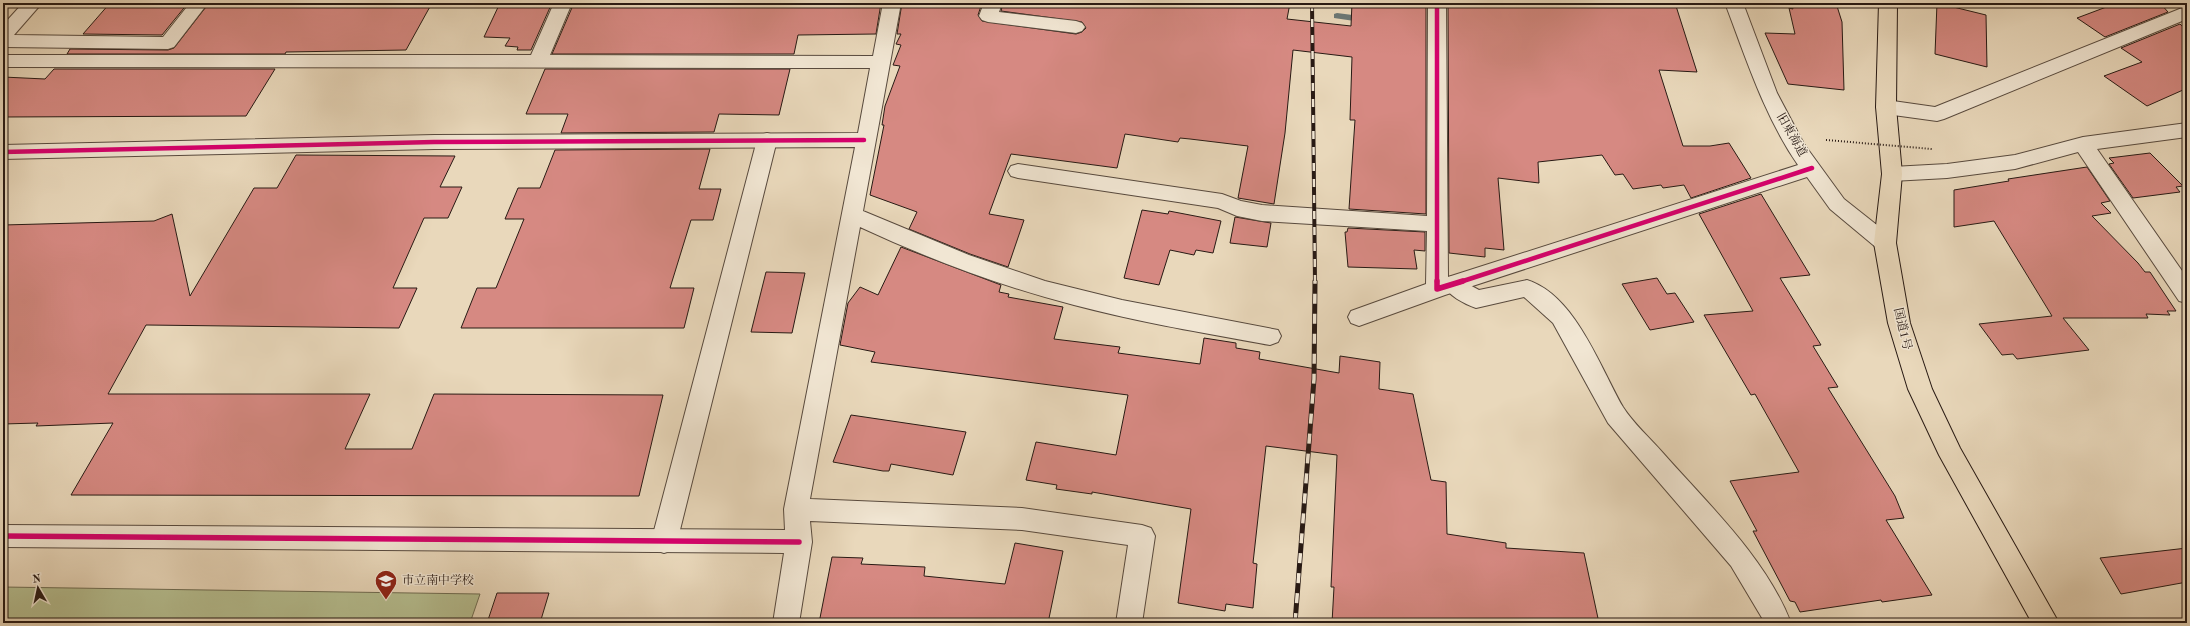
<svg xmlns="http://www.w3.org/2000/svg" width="2190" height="626" viewBox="0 0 2190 626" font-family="'Old Standard TT','Noto Serif JP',serif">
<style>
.green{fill:#b6bf91;stroke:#6f6c52}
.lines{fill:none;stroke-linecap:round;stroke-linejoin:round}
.stream{fill:#6c7977;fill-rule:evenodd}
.building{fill:#d68982;stroke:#281a14}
.lane-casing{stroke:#584a3e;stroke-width:2}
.street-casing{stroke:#584a3e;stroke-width:2}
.highway-casing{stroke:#281a14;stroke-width:2}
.lane{fill:#f1e6d3;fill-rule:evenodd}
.street{fill:#f1e6d3;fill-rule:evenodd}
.highway{fill:#e9d8bb;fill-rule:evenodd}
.rail-far1-casing{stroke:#281a14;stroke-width:4}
.rail-casing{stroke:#281a14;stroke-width:5}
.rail-far1{stroke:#f1e6d3;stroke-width:2.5;stroke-dasharray:8;stroke-linecap:butt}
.rail{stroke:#f1e6d3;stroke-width:3.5;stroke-dasharray:10;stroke-linecap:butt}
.path-bridge{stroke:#281a14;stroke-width:2;stroke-dasharray:1 2;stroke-linecap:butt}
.cycleway-far1-casing{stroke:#f1e6d3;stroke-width:6}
.cycleway-casing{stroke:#f1e6d3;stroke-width:8}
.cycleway-far1{stroke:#d6006c;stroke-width:4.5}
.cycleway{stroke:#d6006c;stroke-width:5.5}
.labels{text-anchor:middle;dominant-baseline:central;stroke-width:3;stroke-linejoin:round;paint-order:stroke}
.street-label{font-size:12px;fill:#281a14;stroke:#f1e6d3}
.poi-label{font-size:12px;fill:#281a14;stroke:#f1e6d3;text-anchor:start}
</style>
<rect width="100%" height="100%" fill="#e9d8bb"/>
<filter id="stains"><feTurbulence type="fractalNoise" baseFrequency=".005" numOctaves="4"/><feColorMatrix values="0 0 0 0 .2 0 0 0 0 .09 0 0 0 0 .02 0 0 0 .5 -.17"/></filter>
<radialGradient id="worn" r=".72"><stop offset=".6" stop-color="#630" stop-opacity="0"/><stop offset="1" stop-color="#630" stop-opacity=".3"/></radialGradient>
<path class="green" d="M 3,587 L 480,594 L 470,623 L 3,623 Z"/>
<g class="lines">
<path class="stream" d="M 1337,13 L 1368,17 L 1373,20 L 1368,23 L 1334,18 L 1334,14 Z"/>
</g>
<path class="building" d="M 110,3 L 188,3 L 162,35 L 83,34 Z
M 209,3 L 432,3 L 406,50 L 286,52 L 285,54 L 67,54 L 70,49 L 168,50 L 174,48 Z
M 500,3 L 552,3 L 531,50 L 517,50 L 518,47 L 505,46 L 510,38 L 484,37 Z
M 574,3 L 881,3 L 876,34 L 798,35 L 794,54 L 552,54 Z
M 902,3 L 982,3 L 978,15 L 982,21 L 1076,34 L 1082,32 L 1086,28 L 1082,22 L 1001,11 L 1003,3 L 1290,3 L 1287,19 L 1351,26 L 1352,3 L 1426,3 L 1426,214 L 1349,209 L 1355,120 L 1350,120 L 1352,57 L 1293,50 L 1285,133 L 1274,204 L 1238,198 L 1248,146 L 1190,139 L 1180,138 L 1178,142 L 1125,134 L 1117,168 L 1011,154 L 989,214 L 1024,220 L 1008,267 L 970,254 L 909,229 L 917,212 L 870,195 L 884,125 L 882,125 L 885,106 L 900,66 L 893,65 L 901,45 L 896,44 L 901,34 L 897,34 Z
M 1448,3 L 1609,3 L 1676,6 L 1697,72 L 1659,70 L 1683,146 L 1710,146 L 1729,143 L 1751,178 L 1691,198 L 1684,185 L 1663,188 L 1661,185 L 1633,189 L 1623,174 L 1615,175 L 1602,155 L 1538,162 L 1539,183 L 1498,178 L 1504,250 L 1485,248 L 1485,257 L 1449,253 Z
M 1791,3 L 1836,3 L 1842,22 L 1844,90 L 1788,84 L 1765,33 L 1795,34 L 1789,8 L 1793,9 Z
M 1937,3 L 1986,15 L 1987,67 L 1935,54 Z
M 2117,3 L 2160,3 L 2168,12 L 2105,37 L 2077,18 Z
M 2180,24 L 2187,31 L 2187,92 L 2183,90 L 2147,106 L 2104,76 L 2142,62 L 2121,48 Z
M 54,69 L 275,69 L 246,116 L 3,117 L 3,77 L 45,79 Z
M 545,69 L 790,69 L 779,115 L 719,114 L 714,132 L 561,133 L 568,114 L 526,114 Z
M 710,149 L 699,189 L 721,189 L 713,220 L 691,220 L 670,288 L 694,288 L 684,328 L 461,328 L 477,288 L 496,288 L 524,219 L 505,219 L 518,188 L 540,188 L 555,150 Z
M 2150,153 L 2183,186 L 2176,187 L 2180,192 L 2133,198 L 2109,164 L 2114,163 L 2109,158 Z
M 296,155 L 455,156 L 440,187 L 462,187 L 448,218 L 424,218 L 393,288 L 417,288 L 399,328 L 146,325 L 108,394 L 370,394 L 345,449 L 412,449 L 434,394 L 663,395 L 639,496 L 71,495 L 113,423 L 36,426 L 38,423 L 3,424 L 3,225 L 154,221 L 172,214 L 190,296 L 254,188 L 277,188 Z
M 2087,167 L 2110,201 L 2101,203 L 2111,213 L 2092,216 L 2138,263 L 2145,272 L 2150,272 L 2176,311 L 2167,311 L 2170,315 L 2146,314 L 2148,318 L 2063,318 L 2089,350 L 2017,359 L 2013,354 L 2002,355 L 1979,324 L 2052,316 L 1994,221 L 1954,227 L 1954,190 L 2009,181 L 2008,179 Z
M 1761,194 L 1810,275 L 1780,278 L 1821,345 L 1813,346 L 1838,387 L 1828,388 L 1895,496 L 1904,518 L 1886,520 L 1932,595 L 1882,602 L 1881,600 L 1800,612 L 1795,602 L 1790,601 L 1753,531 L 1757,531 L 1730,481 L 1799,472 L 1755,394 L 1751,395 L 1704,315 L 1753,311 L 1699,214 Z
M 1142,210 L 1168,214 L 1169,211 L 1221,221 L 1213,253 L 1196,250 L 1194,255 L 1170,250 L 1159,285 L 1124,278 Z
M 1235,217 L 1271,223 L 1267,247 L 1230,243 Z
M 1348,228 L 1425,232 L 1425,251 L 1414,250 L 1417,269 L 1348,267 L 1345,232 L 1347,232 Z
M 901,247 L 1001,285 L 999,292 L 1009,294 L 1008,297 L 1063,307 L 1054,339 L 1120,347 L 1118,353 L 1200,364 L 1204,338 L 1236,343 L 1236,348 L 1260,352 L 1259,359 L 1339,373 L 1340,356 L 1380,362 L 1379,389 L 1413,394 L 1431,480 L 1446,482 L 1447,534 L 1506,543 L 1506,548 L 1584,553 L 1599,623 L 1332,623 L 1334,587 L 1331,587 L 1337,455 L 1266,446 L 1253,563 L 1257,564 L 1253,608 L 1226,604 L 1225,611 L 1178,603 L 1191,509 L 1092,492 L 1092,494 L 1056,489 L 1057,485 L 1026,480 L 1036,442 L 1116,455 L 1128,395 L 871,362 L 875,352 L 840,345 L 848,303 L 860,287 L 878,295 Z
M 766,272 L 805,273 L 792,333 L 751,332 Z
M 1657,278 L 1667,294 L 1675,293 L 1694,322 L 1650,330 L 1622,284 Z
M 851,415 L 966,432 L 953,475 L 891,464 L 889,471 L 883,471 L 833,462 Z
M 1015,543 L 1063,551 L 1048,623 L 819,623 L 832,557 L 863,558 L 861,564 L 925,567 L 924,576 L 1005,584 Z
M 2187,548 L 2187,582 L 2121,594 L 2100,558 Z
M 497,593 L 549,593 L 540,623 L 487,623 Z"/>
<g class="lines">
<g class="lane-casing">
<path id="lane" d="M 2187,6 L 2187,19 L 1944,119 L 1937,121 L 1886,114 L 1879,112 L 1876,107 L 1879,102 L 1886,100 L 1935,107 Z
M 767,133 L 774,135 L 777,140 L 677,542 L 673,550 L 664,553 L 655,550 L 651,542 L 757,140 L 760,135 Z
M 1453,276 L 1479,290 L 1527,280 C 1575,295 1600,367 1623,407 C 1633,423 1650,438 1663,453 C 1708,504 1766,558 1791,623 L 1765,623 L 1731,566 L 1608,423 L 1553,323 L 1524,297 L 1476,308 C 1464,304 1448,295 1442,284 L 1445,278 Z"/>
</g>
<g class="street-casing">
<path id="street" d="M 23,3 L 42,3 L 14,35 L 163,37 L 190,3 L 208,3 L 174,47 L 168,49 L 3,47 L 3,25 Z
M 554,3 L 572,3 L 550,55 L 873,56 L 883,3 L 901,3 L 863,211 L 969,255 L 1045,281 L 1122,300 L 1278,330 L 1281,336 L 1278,342 L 1270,345 C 1204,333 1138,322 1074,305 C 1000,286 929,259 860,227 L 810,499 L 1022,508 L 1142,525 L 1151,528 L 1155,536 L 1142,623 L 1116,623 L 1128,545 L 1022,530 L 810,521 L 812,542 L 799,623 L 773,623 L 784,553 L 3,547 L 3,525 L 785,530 L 784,509 L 855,147 L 434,149 L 3,159 L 3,145 L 434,135 L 858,133 L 870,68 L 3,67 L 3,55 L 531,55 Z
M 984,3 L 1002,3 L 999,12 L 1076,21 L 1082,23 L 1085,27 L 1082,31 L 1076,33 L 988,22 L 982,20 L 979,16 Z
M 1428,3 L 1446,3 L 1448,277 L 1798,165 C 1764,116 1746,58 1725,3 L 1743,3 L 1777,93 L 1804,144 L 1844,199 L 1892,237 L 1896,243 L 1892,249 L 1885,251 L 1878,249 L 1830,209 L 1807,177 L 1445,295 L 1359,326 L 1351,323 L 1348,317 L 1351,311 L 1426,284 L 1427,231 L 1262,221 L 1237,216 L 1218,208 L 1018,178 L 1011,176 L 1008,171 L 1011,166 L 1018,164 L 1222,194 L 1241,201 L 1262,205 L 1427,216 Z
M 2187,123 L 2187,137 L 2097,149 L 2187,278 L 2187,303 L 2179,301 L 2078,152 L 2015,169 L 1947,178 L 1892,181 L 1885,179 L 1882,174 L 1885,169 L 1892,167 L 1947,164 L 2015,155 L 2083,137 Z"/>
</g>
<g class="highway-casing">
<path id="highway" d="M 1879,3 L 1897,3 L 1896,107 L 1902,174 L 1896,243 L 1910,323 L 1932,389 L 1960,448 L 2059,623 L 2032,623 L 1939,455 L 1908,389 L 1888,323 L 1874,243 L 1882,174 L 1876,107 Z"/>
</g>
<use href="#lane" class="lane"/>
<use href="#street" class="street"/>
<use href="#highway" class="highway"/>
<g class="rail-far1-casing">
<path id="rail-far1" d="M 1312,3 L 1315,282"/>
</g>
<g class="rail-casing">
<path id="rail" d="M 1295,623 L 1314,379 L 1315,281"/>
</g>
<use href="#rail-far1" class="rail-far1"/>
<use href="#rail" class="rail"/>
<path class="path-bridge" d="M 1826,140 L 1932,149"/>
<g class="cycleway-far1-casing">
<path id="cycleway-far1" d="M 1437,3 L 1437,282
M 3,152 L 434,142 L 864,140
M 1460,282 L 1812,168"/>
</g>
<g class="cycleway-casing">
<path id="cycleway" d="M 1437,281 L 1437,289 L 1463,281
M 3,536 L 799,542"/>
</g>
<use href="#cycleway-far1" class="cycleway-far1"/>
<use href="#cycleway" class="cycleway"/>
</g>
<defs>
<g id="school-pin" transform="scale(1.15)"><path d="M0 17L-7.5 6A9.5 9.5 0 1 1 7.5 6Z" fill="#8f2418" stroke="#f1e6d3"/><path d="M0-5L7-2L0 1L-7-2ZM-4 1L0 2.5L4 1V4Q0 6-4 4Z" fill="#fff"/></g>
</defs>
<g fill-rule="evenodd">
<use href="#school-pin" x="386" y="581"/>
</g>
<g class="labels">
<g class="street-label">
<text transform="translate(1791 135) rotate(60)">旧東海道</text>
<text transform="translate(1902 329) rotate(77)">国道1号</text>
</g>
<g class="poi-label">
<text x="402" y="581">市立南中学校</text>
</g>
</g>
<rect width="2190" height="626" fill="none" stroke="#e9d8bb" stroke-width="16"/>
<rect x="4" y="4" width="2182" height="618" fill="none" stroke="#281a14" stroke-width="2"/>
<rect x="8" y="8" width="2174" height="610" fill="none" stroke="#281a14"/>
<g transform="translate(38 588) rotate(351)" stroke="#f1e6d3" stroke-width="3" paint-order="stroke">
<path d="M0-3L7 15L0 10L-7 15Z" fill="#281a14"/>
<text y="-6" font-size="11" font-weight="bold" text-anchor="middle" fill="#281a14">N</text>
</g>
<rect width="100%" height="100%" filter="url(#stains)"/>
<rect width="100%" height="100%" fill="url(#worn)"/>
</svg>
